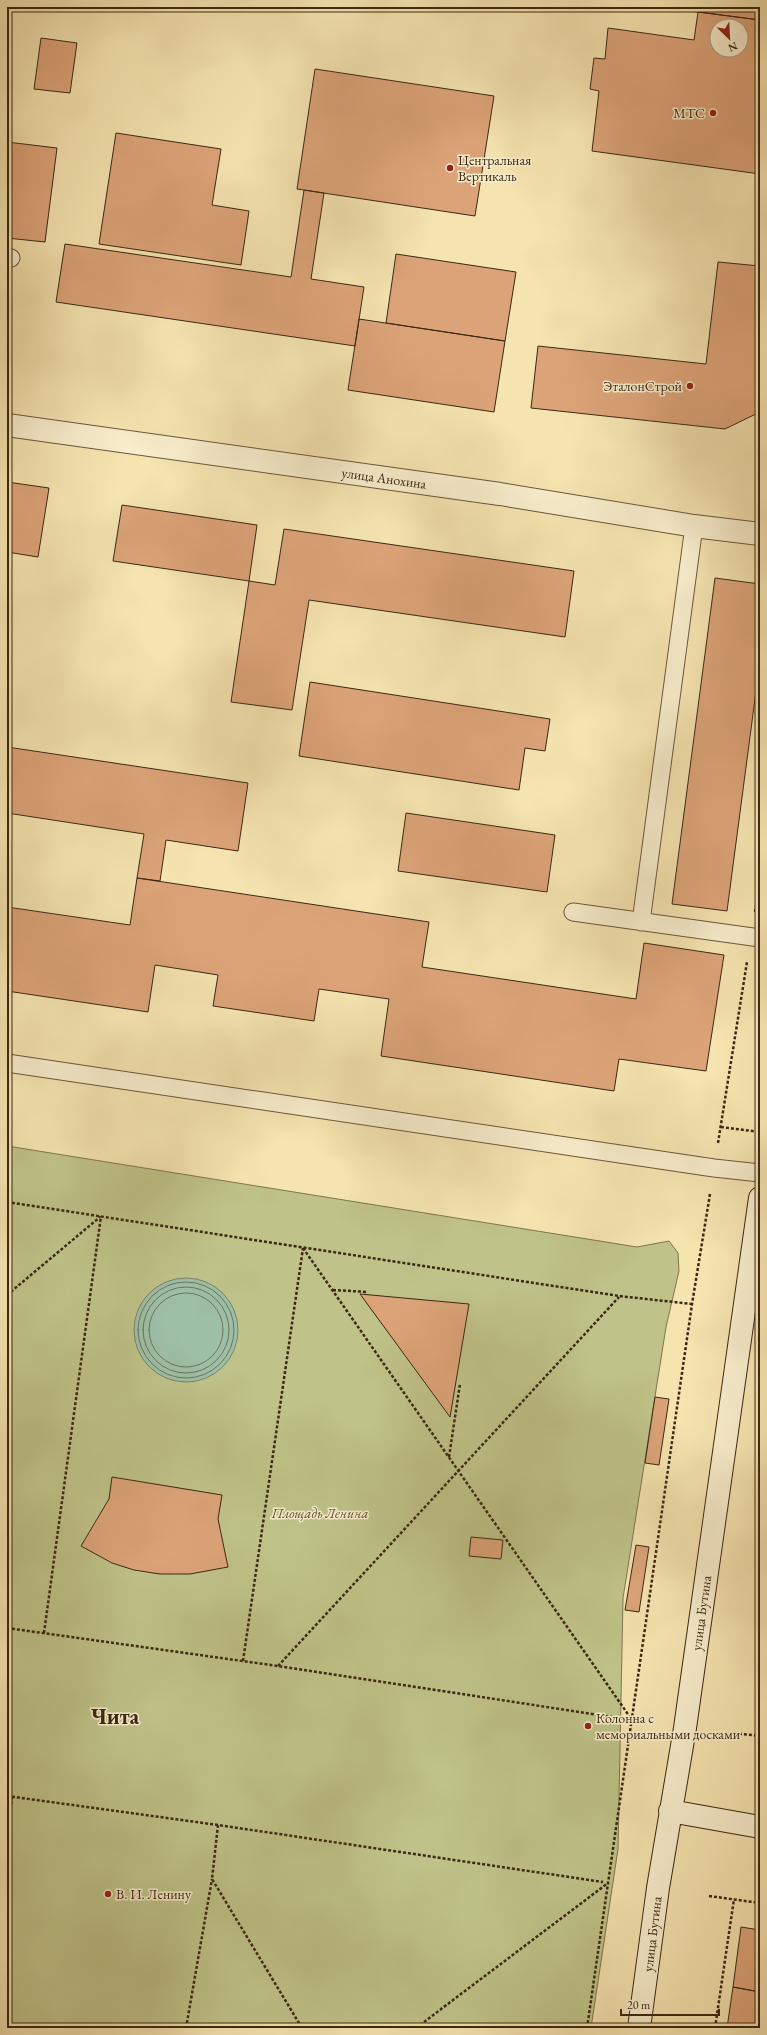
<svg xmlns="http://www.w3.org/2000/svg" width="767" height="2035" viewBox="0 0 767 2035" font-family="'EB Garamond',serif">
<style>
.green{fill:#bfc389;stroke:#7d764e}
.water{fill:#9dbfa6;stroke:#76836b}
.lines{fill:none;stroke-linecap:round;stroke-linejoin:round}
.shore{stroke:#6c745c;stroke-width:1}
.building{fill:#dca378;stroke:#3b2812;fill-rule:evenodd}
.service-casing{stroke:#6a573a;stroke-width:19}
.minor-casing{stroke:#6a573a;stroke-width:24}
.secondary-casing{stroke:#3b2812;stroke-width:24}
.path{stroke:#3b2812;stroke-width:2.5;stroke-dasharray:3 2;stroke-linecap:butt}
.service{stroke:#f8edcc;stroke-width:17}
.minor{stroke:#f8edcc;stroke-width:22}
.secondary{stroke:#f8edcc;stroke-width:22}
.poi-dot{fill:#8f2418;stroke:#f8edcc;stroke-width:1.5}
.labels{text-anchor:middle;dominant-baseline:central;stroke-width:3;stroke-linejoin:round;paint-order:stroke}
.poi-label{font-size:14px;fill:#3b2812;stroke:#f8edcc;text-anchor:start}
.street-label{font-size:14px;fill:#3b2812;stroke:#f8edcc}
.park-label{font-size:14px;font-style:italic;fill:#5c4f30;stroke:#f8edcc}
.town-label{font-size:22px;font-weight:bold;fill:#3b2812;stroke:#f8edcc}
</style>
<rect width="100%" height="100%" fill="#f5e4b0"/>
<filter id="stains"><feTurbulence type="fractalNoise" baseFrequency=".005" numOctaves="4"/><feColorMatrix values="0 0 0 0 .2 0 0 0 0 .09 0 0 0 0 .02 0 0 0 .5 -.17"/></filter>
<radialGradient id="worn" r=".72"><stop offset=".6" stop-color="#630" stop-opacity="0"/><stop offset="1" stop-color="#630" stop-opacity=".3"/></radialGradient>
<path class="green" d="M 7,1146 L 637,1247 L 669,1241 L 678,1253 L 679,1271 L 666,1327 L 623,1598 L 618,1849 L 591,2028 L 7,2028 Z"/>
<path class="water" d="M134 1330a52 52 0 1 1 104 0a52 52 0 1 1-104 0Z"/>
<g class="lines">
<path class="shore" d="M138 1330a48 48 0 1 1 96 0a48 48 0 1 1-96 0Z
M143 1330a43 43 0 1 1 86 0a43 43 0 1 1-86 0Z
M149 1330a37 37 0 1 1 74 0a37 37 0 1 1-74 0Z"/>
</g>
<path class="building" d="M 660,7 L 760,7 L 760,20 L 698,12 Z
M 698,12 L 760,20 L 760,174 L 592,151 L 599,91 L 590,89 L 594,58 L 605,59 L 608,28 L 694,40 ZM 717,26 L 741,26 L 741,50 L 717,50 Z
M 41,38 L 77,43 L 70,93 L 34,89 Z
M 315,69 L 494,96 L 475,216 L 297,189 Z
M 116,133 L 221,149 L 212,205 L 249,211 L 241,265 L 99,244 Z
M 7,142 L 57,148 L 45,242 L 7,238 Z
M 304,190 L 324,193 L 311,279 L 364,287 L 355,346 L 56,302 L 65,244 L 291,277 Z
M 396,254 L 516,272 L 505,341 L 386,323 Z
M 718,262 L 760,266 L 760,412 L 725,429 L 531,408 L 538,346 L 706,364 Z
M 359,319 L 505,341 L 494,412 L 348,390 Z
M 7,482 L 49,488 L 38,557 L 7,552 Z
M 122,505 L 257,525 L 249,581 L 113,561 Z
M 284,529 L 574,571 L 565,637 L 309,600 L 292,710 L 231,702 L 249,581 L 275,585 Z
M 715,578 L 760,584 L 760,661 L 727,911 L 672,904 Z
M 310,682 L 550,719 L 545,751 L 525,748 L 519,790 L 299,756 Z
M 7,747 L 248,783 L 238,851 L 166,840 L 160,881 L 137,878 L 144,834 L 7,813 Z
M 406,813 L 555,835 L 547,892 L 398,871 Z
M 137,878 L 429,922 L 422,967 L 636,999 L 644,943 L 724,955 L 706,1071 L 619,1059 L 614,1091 L 381,1056 L 389,999 L 319,989 L 314,1021 L 213,1006 L 218,975 L 155,965 L 148,1012 L 7,991 L 7,907 L 130,925 Z
M 360,1294 L 469,1304 L 450,1417 Z
M 655,1397 L 669,1399 L 659,1465 L 645,1463 Z
M 112,1477 L 222,1495 L 218,1519 L 228,1567 L 190,1574 L 160,1574 L 134,1570 L 112,1563 L 81,1546 L 109,1499 Z
M 471,1537 L 503,1540 L 501,1559 L 469,1556 Z
M 636,1545 L 649,1547 L 639,1612 L 625,1610 Z
M 741,1927 L 760,1930 L 760,1992 L 733,1987 Z
M 733,1987 L 760,1992 L 760,2028 L 727,2028 Z"/>
<g class="lines">
<g class="service-casing">
<path id="service" d="M 7,257 L 11,258
M 573,912 L 760,938
M 641,922 L 694,526
M 7,1063 L 714,1168 L 760,1173"/>
</g>
<g class="minor-casing">
<path id="minor" d="M 7,425 L 500,494 L 694,526 L 760,534"/>
</g>
<g class="secondary-casing">
<path id="secondary" d="M 670,1811 L 760,1827
M 639,2028 L 658,1888 L 685,1728 L 760,1198"/>
</g>
<path class="path" d="M 755,912 L 760,882
M 721,1127 L 760,1132
M 718,1143 L 747,962
M 7,1202 L 619,1296 L 692,1304
M 303,1248 L 632,1720
M 333,1290 L 368,1292
M 7,1295 L 100,1217
M 449,1457 L 460,1384
M 7,1628 L 278,1666 L 632,1720
M 44,1633 L 101,1216
M 243,1661 L 303,1248
M 278,1666 L 619,1297
M 734,1733 L 760,1736
M 757,1781 L 760,1758
M 7,1796 L 218,1825 L 603,1882
M 218,1825 L 212,1879 L 302,2028
M 7,1844 L 12,1797
M 709,1896 L 760,1903
M 186,2028 L 212,1879
M 416,2028 L 608,1883
M 587,2028 L 692,1304 L 710,1194
M 715,2028 L 734,1899"/>
<use href="#service" class="service"/>
<use href="#minor" class="minor"/>
<use href="#secondary" class="secondary"/>
</g>
<g class="poi-dot">
<circle cx="713" cy="113" r="4"/>
<circle cx="450" cy="168" r="4"/>
<circle cx="690" cy="386" r="4"/>
<circle cx="588" cy="1726" r="4"/>
<circle cx="108" cy="1894" r="4"/>
</g>
<g class="labels">
<g class="poi-label">
<text x="705" y="113" text-anchor="end">МТС</text>
<text x="458" y="160">Центральная<tspan x="458" dy="16">Вертикаль</tspan></text>
<text x="682" y="386" text-anchor="end">ЭталонСтрой</text>
<text x="596" y="1718">Колонна с<tspan x="596" dy="16">мемориальными досками</tspan></text>
<text x="116" y="1894">В. И. Ленину</text>
</g>
<g class="street-label">
<text transform="translate(384 478) rotate(8)">улица Анохина</text>
<text transform="translate(701 1613) rotate(-82)">улица Бутина</text>
<text transform="translate(652 1934) rotate(-83)">улица Бутина</text>
</g>
<g class="park-label">
<text x="320" y="1513">Площадь Ленина</text>
</g>
<g class="town-label">
<text x="115" y="1716">Чита</text>
</g>
</g>
<rect width="767" height="2035" fill="none" stroke="#f5e4b0" stroke-width="24"/>
<rect x="8" y="8" width="751" height="2019" fill="none" stroke="#3b2812" stroke-width="2"/>
<rect x="12" y="12" width="743" height="2011" fill="none" stroke="#3b2812"/>
<g transform="translate(729 38) rotate(156)"><circle r="19" fill="#f8edcc" stroke="#ac9e82"/>
<path d="M0-3L7 15L0 10L-7 15Z" fill="#8f2418"/>
<text y="-6" font-size="11" font-weight="bold" text-anchor="middle" fill="#3b2812">N</text>
</g>
<path d="M621 2009v6h98v-6" fill="none" stroke="#3b2812" stroke-width="2"/>
<text x="627" y="2009" font-size="12" fill="#3b2812" stroke="#f8edcc" stroke-width="3" paint-order="stroke">20 m</text>
<rect width="100%" height="100%" filter="url(#stains)"/>
<rect width="100%" height="100%" fill="url(#worn)"/>
</svg>
